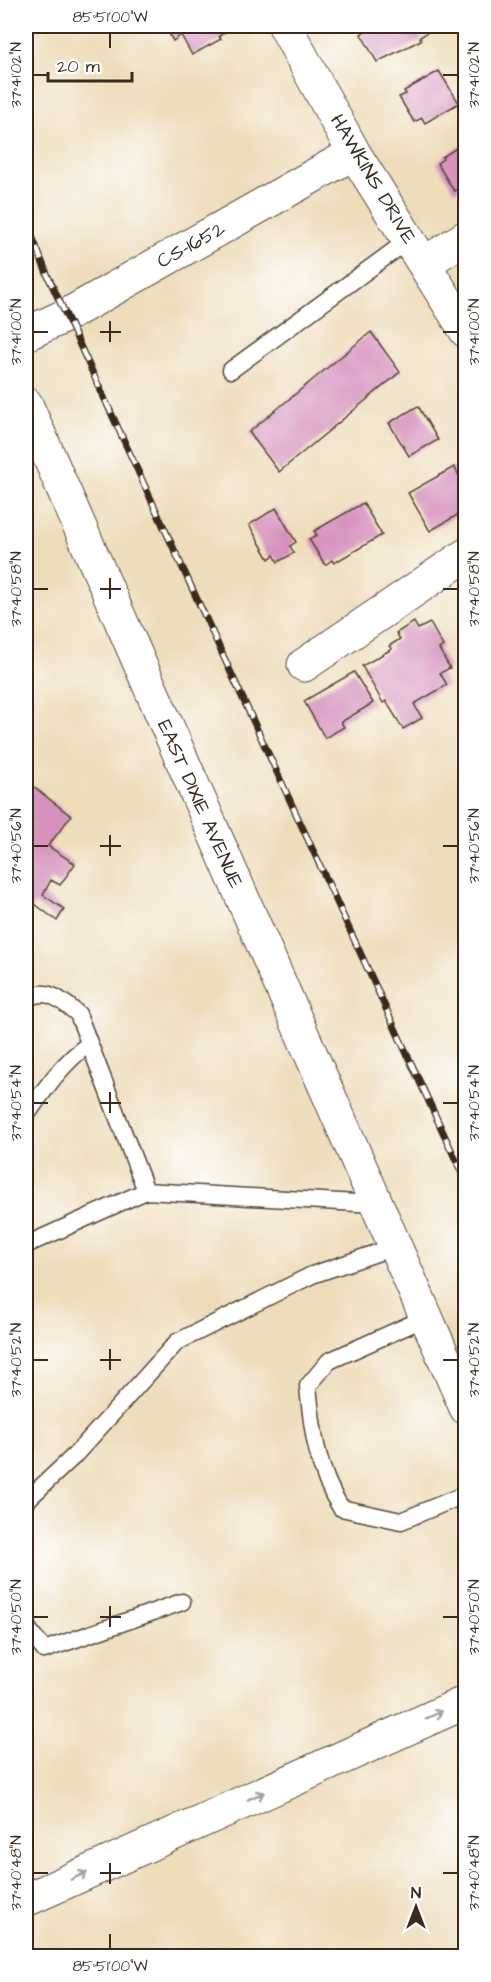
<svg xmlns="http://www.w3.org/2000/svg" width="491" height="1982" viewBox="0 0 491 1982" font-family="'Architects Daughter',sans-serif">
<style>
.building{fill:#d692bc}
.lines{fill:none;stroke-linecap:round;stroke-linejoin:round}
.lane-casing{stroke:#564536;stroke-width:19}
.street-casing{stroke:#564536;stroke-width:35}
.primary-casing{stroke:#564536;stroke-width:35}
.highway-casing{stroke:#564536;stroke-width:35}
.lane{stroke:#fff;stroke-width:16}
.street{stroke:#fff;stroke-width:33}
.primary{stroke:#fff;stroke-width:33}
.highway{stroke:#fff;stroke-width:33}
.rail-casing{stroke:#3b2a1e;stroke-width:7}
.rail{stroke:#fff;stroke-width:4.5;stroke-dasharray:14;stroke-linecap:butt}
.oneway{stroke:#a79f9a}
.ticks{fill:none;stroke:#3b2a1e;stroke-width:2}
.labels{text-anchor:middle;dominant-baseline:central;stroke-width:4.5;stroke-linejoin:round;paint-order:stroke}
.street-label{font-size:20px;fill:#3b2a1e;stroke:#fff}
.neatline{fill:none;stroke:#3b2a1e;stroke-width:2}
.ticks-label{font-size:15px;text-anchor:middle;fill:#3b2a1e}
</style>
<rect width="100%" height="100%" fill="#fff"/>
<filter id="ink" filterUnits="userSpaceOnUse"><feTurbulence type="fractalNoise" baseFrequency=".0167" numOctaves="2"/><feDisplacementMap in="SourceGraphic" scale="12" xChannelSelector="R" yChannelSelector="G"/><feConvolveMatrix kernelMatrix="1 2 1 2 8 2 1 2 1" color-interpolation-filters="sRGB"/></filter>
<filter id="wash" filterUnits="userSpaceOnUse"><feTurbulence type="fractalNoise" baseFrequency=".008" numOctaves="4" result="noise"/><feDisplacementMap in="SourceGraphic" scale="24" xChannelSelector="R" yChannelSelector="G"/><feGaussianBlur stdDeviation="1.35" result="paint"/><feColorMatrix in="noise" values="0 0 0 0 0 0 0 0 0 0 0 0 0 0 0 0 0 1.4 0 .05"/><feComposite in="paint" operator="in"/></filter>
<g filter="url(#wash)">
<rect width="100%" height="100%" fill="#edb"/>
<g id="blocks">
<path class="building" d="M 168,26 L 224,26 L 227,31 L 219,36 L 221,39 L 192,55 L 181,35 L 173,41 L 166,27 Z
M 366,26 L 425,26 L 428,32 L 420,37 L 421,40 L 377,62 L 361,34 L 368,29 Z
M 439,71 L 459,103 L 425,123 L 422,118 L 414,122 L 399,97 L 406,94 L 404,91 Z
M 466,142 L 466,187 L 454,191 L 437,163 L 443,159 L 442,157 Z
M 371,332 L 400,372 L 279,472 L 249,432 Z
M 418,406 L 438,440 L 409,456 L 389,423 Z
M 454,467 L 460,477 L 466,474 L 466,510 L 430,531 L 408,493 Z
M 363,503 L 382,535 L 334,563 L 332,560 L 325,565 L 309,539 L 317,535 L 314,531 Z
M 276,508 L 296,542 L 290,546 L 294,553 L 278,562 L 274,555 L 269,559 L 249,525 Z
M 414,622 L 418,629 L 430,623 L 443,646 L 439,649 L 450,668 L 440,673 L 447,685 L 414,704 L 422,718 L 403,729 L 386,701 L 383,703 L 362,666 L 392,649 L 389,646 L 400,639 L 396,633 Z
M 354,672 L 373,703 L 341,722 L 344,727 L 325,738 L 304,701 Z
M 26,781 L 71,816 L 48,846 L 75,864 L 60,885 L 51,880 L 43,895 L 64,909 L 57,921 L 35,904 L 26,916 Z"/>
</g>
</g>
<g filter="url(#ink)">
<use href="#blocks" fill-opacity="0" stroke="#564536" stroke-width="1.5"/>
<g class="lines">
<g class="lane-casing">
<path id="lane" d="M 231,370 L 410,239
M 26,999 C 47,986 61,1000 78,1014 L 146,1191
M 26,1116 C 44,1090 63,1062 89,1044
M 26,1245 L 146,1191 L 375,1204
M 425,1318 L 329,1361 L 308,1386 C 312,1429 317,1471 341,1508 L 401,1521 L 466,1494
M 26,1501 L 74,1456 L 177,1342 L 312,1275 L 394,1247
M 26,1626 L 44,1650 L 182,1602"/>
</g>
<g class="street-casing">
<path id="street" d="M 285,26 L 354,153 L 466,331
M 425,263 L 466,237
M 26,334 L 67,315 L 354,153
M 304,665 L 466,555"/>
</g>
<g class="primary-casing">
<path id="primary" d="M 26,404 L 466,1408"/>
</g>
<g class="highway-casing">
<path id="highway" d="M 26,1900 L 466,1702"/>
</g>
<use href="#lane" class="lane"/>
<use href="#street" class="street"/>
<use href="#primary" class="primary"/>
<use href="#highway" class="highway"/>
<g class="rail-casing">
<path id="rail" d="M 26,221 L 47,274 L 466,1182"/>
</g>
<use href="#rail" class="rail"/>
</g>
<defs><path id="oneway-shaft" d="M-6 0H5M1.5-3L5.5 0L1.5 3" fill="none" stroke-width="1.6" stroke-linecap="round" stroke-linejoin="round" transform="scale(1.5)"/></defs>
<g class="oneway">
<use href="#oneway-shaft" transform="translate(434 1715) rotate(-24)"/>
<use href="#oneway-shaft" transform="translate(256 1796) rotate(-24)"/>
<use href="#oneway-shaft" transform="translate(79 1876) rotate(-24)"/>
</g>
</g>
<path class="ticks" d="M 110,33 L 110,48M 33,75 L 48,75M 443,75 L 458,75M 110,321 L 110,342M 33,332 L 48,332M 100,332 L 121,332M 443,332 L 458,332M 110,578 L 110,599M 33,589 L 48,589M 100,589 L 121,589M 443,589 L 458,589M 110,835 L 110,856M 33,846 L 48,846M 100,846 L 121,846M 443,846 L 458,846M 110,1092 L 110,1113M 33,1103 L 48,1103M 100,1103 L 121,1103M 443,1103 L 458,1103M 110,1349 L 110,1370M 33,1360 L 48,1360M 100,1360 L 121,1360M 443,1360 L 458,1360M 110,1606 L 110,1627M 33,1617 L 48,1617M 100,1617 L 121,1617M 443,1617 L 458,1617M 110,1863 L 110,1884M 33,1873 L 48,1873M 100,1873 L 121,1873M 443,1873 L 458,1873M 110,1934 L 110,1949"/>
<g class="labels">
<g class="street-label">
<text transform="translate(373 179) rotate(59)">HAWKINS DRIVE</text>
<text transform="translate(191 245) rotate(-29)">CS-1652</text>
<text transform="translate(200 804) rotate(66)">EAST DIXIE AVENUE</text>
</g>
</g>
<rect width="491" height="1982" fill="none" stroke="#fff" stroke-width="66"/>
<g transform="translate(416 1907)" stroke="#ffffff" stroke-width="4.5" paint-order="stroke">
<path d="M0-4.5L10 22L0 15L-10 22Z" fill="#3b2a1e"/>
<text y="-9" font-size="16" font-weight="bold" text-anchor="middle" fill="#3b2a1e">N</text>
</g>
<path d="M48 72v9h84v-9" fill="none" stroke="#3b2a1e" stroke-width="3"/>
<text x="57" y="72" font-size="18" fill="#3b2a1e" stroke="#ffffff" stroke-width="4.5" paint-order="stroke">20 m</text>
<rect x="33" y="33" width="425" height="1916" class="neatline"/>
<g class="ticks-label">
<text x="110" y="22">85°51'00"W</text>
<text transform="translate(16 75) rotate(-90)" y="5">37°41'02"N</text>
<text transform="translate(474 75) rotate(-90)" y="5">37°41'02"N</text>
<text transform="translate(16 332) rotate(-90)" y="5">37°41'00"N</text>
<text transform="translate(474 332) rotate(-90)" y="5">37°41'00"N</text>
<text transform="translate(16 589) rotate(-90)" y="5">37°40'58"N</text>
<text transform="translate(474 589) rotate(-90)" y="5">37°40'58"N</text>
<text transform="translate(16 846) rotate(-90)" y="5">37°40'56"N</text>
<text transform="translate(474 846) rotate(-90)" y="5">37°40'56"N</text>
<text transform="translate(16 1103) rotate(-90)" y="5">37°40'54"N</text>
<text transform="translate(474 1103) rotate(-90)" y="5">37°40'54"N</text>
<text transform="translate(16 1360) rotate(-90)" y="5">37°40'52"N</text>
<text transform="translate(474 1360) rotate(-90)" y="5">37°40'52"N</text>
<text transform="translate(16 1617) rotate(-90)" y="5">37°40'50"N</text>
<text transform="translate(474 1617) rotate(-90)" y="5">37°40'50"N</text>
<text transform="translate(16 1873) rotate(-90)" y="5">37°40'48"N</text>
<text transform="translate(474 1873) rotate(-90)" y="5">37°40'48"N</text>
<text x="110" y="1971">85°51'00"W</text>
</g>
</svg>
